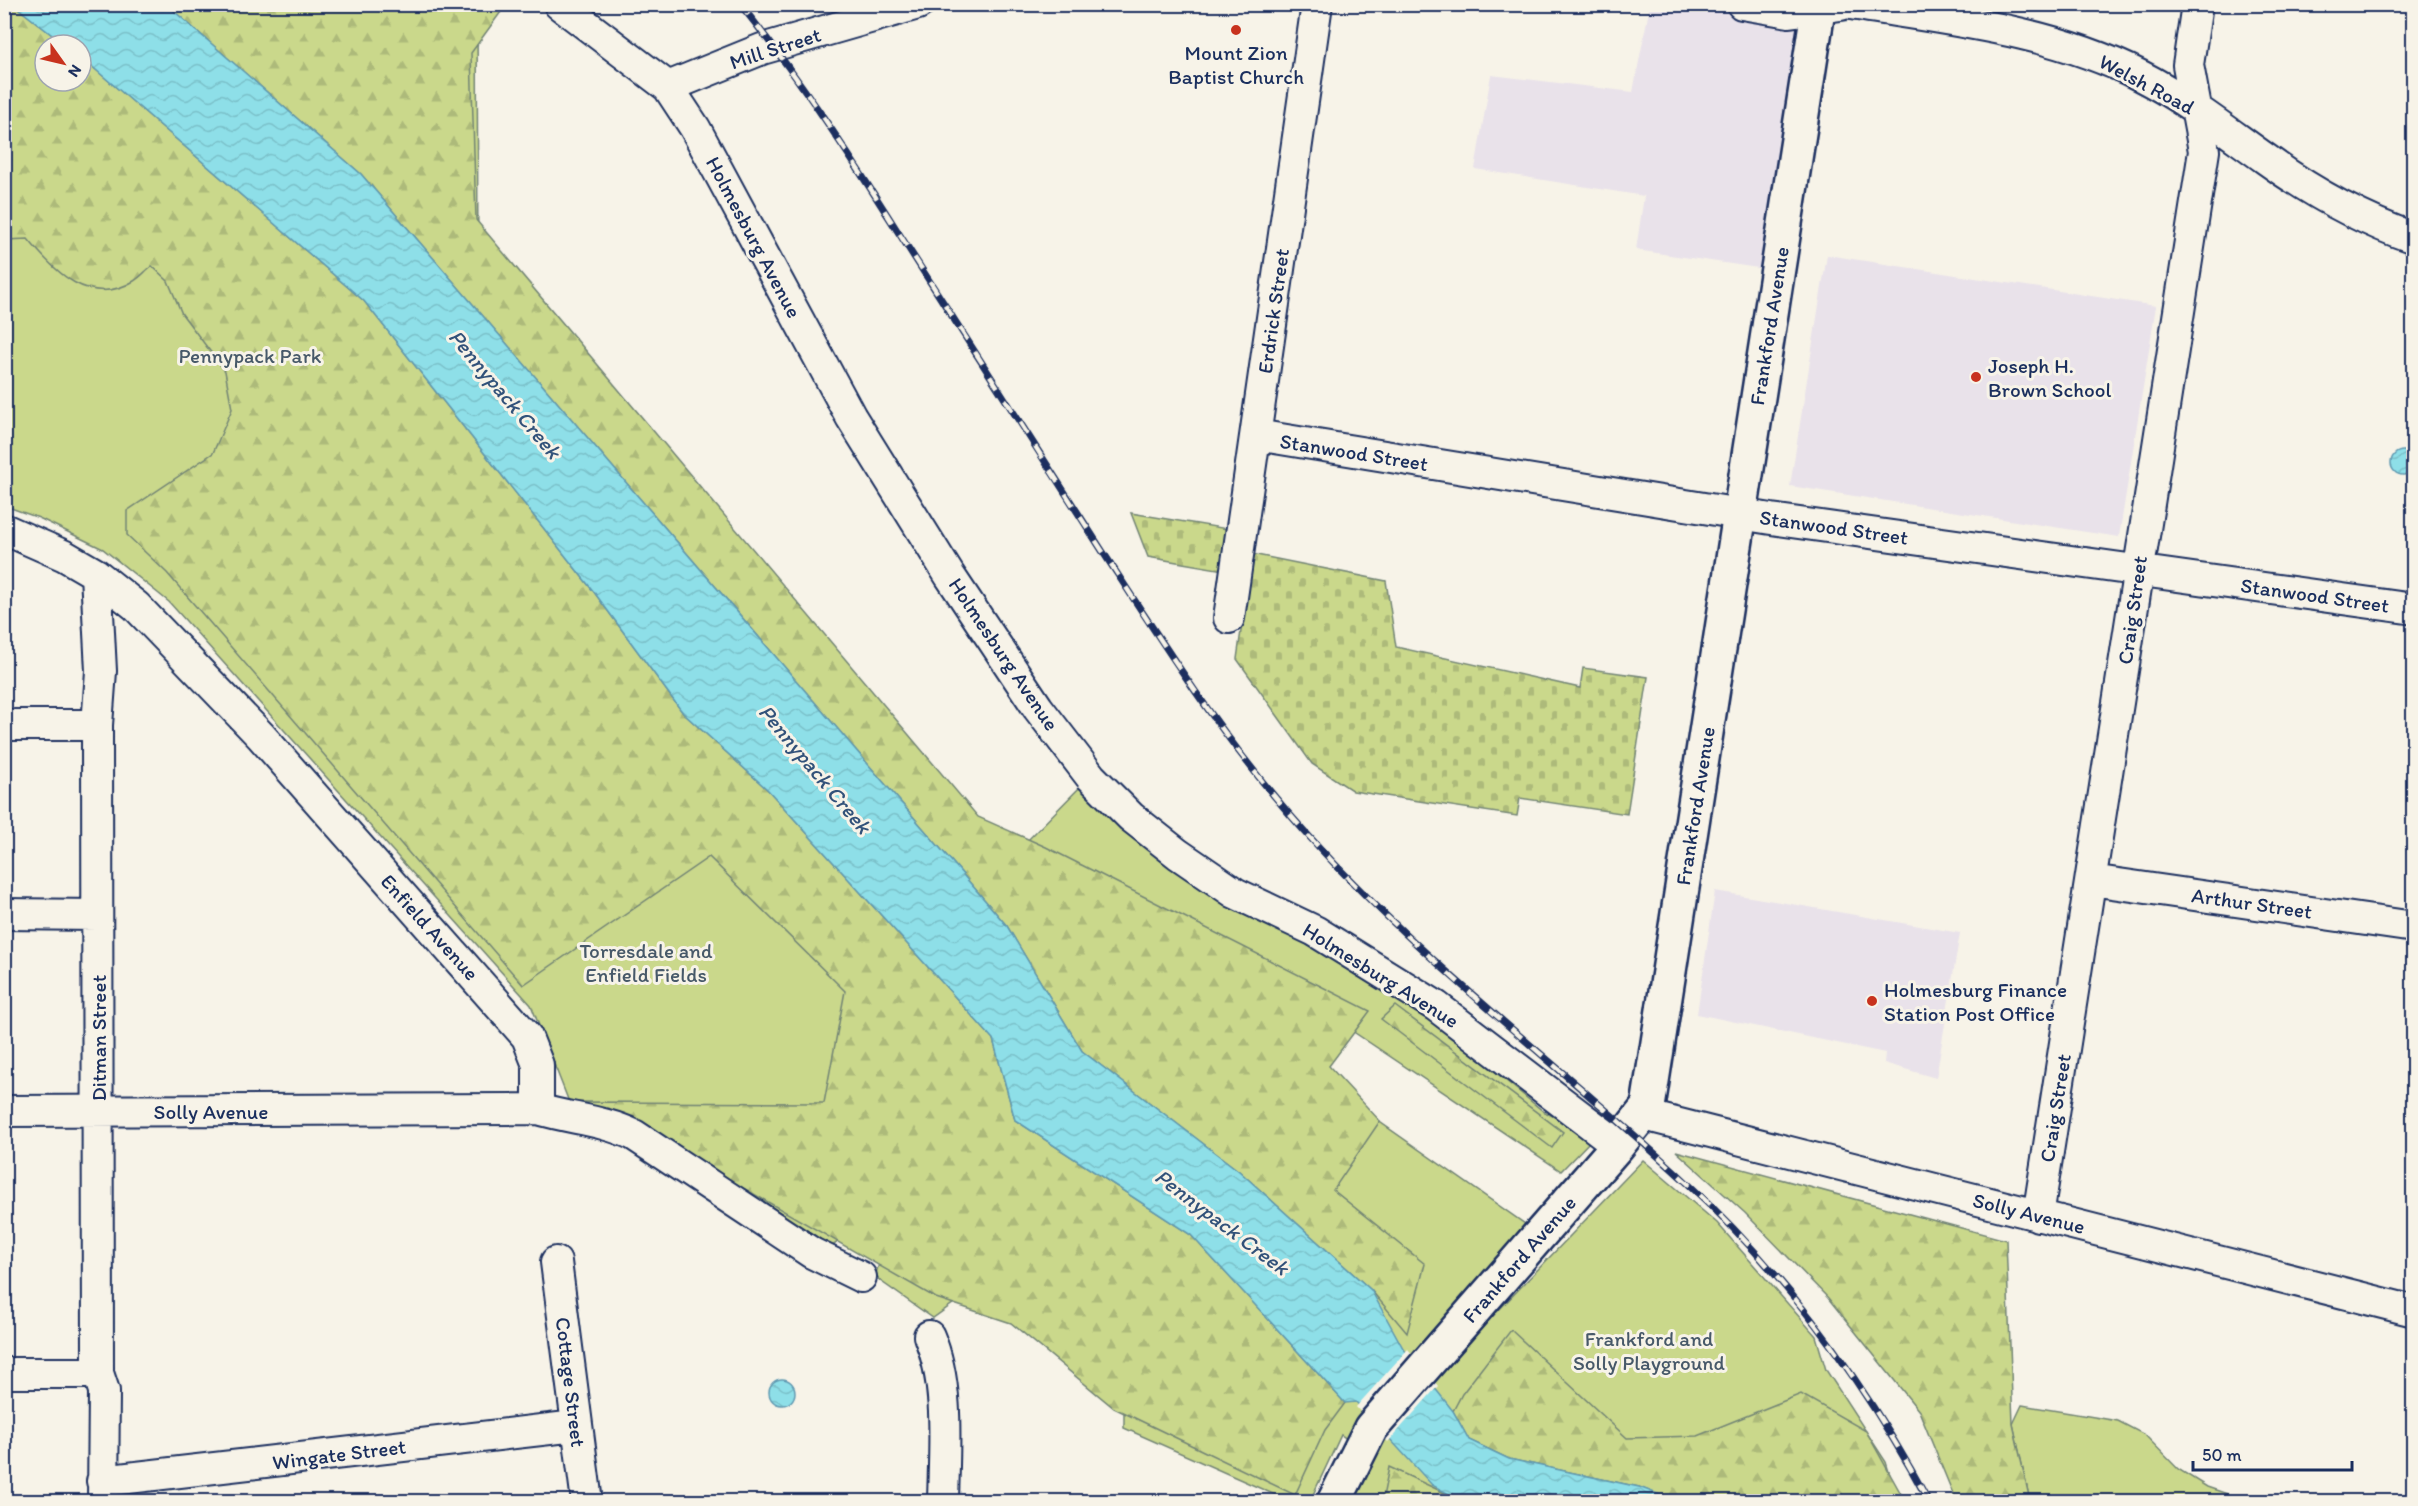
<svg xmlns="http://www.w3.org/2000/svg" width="2418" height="1506" viewBox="0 0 2418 1506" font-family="Itim,sans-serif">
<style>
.built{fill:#e9e2ea}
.green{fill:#cad88b;stroke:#728474;stroke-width:1.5;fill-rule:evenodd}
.forest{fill:url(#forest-firs);stroke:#728474;stroke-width:1.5}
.cemetery{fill:url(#cemetery-stones);stroke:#728474;stroke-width:1.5}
.water{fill:url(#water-waves);stroke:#6099b1;stroke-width:1.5}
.pier{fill:#f7f3e8}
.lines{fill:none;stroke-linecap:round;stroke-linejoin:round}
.minor-casing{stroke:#1b2f5e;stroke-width:34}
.major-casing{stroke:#1b2f5e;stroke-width:38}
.minor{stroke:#f7f3e8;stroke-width:30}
.major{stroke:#f7f3e8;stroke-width:33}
.rail-casing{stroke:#1b2f5e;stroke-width:7}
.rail{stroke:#f7f3e8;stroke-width:4.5;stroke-dasharray:14;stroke-linecap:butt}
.poi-dot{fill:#c8321e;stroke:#f7f3e8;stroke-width:2}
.labels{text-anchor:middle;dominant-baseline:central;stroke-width:6;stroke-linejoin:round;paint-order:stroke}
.street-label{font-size:21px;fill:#1b2f5e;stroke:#f7f3e8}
.poi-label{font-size:21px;fill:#1b2f5e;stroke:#f7f3e8;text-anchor:start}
.park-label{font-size:21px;fill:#475969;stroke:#f7f3e8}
.water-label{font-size:22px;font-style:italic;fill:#32527a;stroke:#f7f3e8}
</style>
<defs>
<pattern id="forest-firs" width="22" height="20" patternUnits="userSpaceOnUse" patternTransform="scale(1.5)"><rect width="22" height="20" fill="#cad88b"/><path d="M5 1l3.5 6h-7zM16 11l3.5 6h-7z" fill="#adba7a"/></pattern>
<pattern id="cemetery-stones" width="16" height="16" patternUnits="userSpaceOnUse" patternTransform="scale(1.5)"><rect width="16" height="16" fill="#cad88b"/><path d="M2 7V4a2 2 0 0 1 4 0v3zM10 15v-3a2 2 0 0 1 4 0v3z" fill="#adba7a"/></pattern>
<pattern id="water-waves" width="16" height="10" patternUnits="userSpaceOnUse" patternTransform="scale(1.5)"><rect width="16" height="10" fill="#8edfe8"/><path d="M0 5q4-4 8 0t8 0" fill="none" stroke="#7ac0c9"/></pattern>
</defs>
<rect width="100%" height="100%" fill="#f7f3e8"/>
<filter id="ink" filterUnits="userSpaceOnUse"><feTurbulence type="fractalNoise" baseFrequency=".0167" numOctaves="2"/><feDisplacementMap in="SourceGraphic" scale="12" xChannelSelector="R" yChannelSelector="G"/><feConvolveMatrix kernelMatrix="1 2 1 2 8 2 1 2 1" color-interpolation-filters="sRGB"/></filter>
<g filter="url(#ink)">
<path class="built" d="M 1650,5 L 1804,5 L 1765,269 L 1636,250 L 1644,196 L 1475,169 L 1491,75 L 1633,92 Z
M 1827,255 L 2156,306 L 2119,537 L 1790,486 Z
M 1715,891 L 1960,933 L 1936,1078 L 1884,1063 L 1885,1053 L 1697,1014 Z"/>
<path class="green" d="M 5,5 L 477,5 L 478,269 L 694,537 L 830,742 L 968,901 L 1085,782 L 1444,1030 L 1543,1111 L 1594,1137 L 1561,1171 L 1352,1031 L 1317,1078 L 1525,1224 L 1472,1287 L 1497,1312 L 1643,1160 L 1717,1223 L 1816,1336 L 1826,1370 L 1886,1462 L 1898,1501 L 1352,1501 L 1372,1457 L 1341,1435 L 1310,1501 L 1289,1501 L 1124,1428 L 1124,1389 L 971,1291 L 933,1318 L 879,1280 L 876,1273 L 880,1261 L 839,1241 L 830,1248 L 569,1102 L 531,1005 L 169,602 L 103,549 L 39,518 L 5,506 ZM 45,45 L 81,45 L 81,81 L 45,81 Z
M 2022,1405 L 2118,1421 L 2145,1435 L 2178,1469 L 2207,1487 L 2236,1497 L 2235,1501 L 2030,1501 L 2013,1424 Z"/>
<path class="forest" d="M 4,5 L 14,5 L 65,45 L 45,45 L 45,81 L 81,81 L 81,57 L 364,301 L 594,592 L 683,713 L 768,790 L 993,1039 L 1015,1120 L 1191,1235 L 1345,1403 L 1325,1430 L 1295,1495 L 1114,1408 L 1011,1323 L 936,1298 L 738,1185 L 569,1102 L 824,1103 L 845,991 L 709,857 L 523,985 L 167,573 L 127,535 L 127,511 L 213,453 L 232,409 L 225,371 L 182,314 L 168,281 L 152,266 C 146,270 141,277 134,281 C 89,308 55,272 28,239 L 5,240 Z
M 167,5 L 506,5 L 471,53 L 476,220 L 978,817 L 1046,847 L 1370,1011 L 1329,1066 L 1380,1121 L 1333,1190 L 1425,1264 L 1407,1333 L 1371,1290 L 1239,1171 L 1082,1051 L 1007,926 L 361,174 Z
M 1395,1006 L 1563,1132 L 1552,1148 L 1381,1019 Z
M 1676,1151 L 2006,1240 L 2013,1424 L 2030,1501 L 1956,1501 L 1919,1411 L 1828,1298 L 1745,1213 Z
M 1511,1330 L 1627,1438 L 1697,1436 L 1801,1394 L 1866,1431 L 1905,1501 L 1673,1501 L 1639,1487 L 1509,1459 L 1469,1440 L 1453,1411 L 1462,1394 Z
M 1389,1467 L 1462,1501 L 1382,1502 Z"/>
<path class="cemetery" d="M 1131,513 L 1234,530 L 1229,571 L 1148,557 Z
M 1252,554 L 1386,581 L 1396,647 L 1580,688 L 1583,668 L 1648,677 L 1627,814 L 1520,798 L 1517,816 L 1353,791 L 1312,764 L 1237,659 Z"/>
<path class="water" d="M 14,5 L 167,5 L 361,174 L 1007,926 L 1082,1051 L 1239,1171 L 1371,1290 L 1403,1348 L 1453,1411 L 1469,1440 L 1509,1459 L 1639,1487 L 1676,1501 L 1462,1501 L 1432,1485 L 1356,1402 L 1345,1403 L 1191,1235 L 1015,1120 L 993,1039 L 768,790 L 683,713 L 594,592 L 364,301 L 81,57 L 81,45 L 65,45 Z
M2391 463a12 12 0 1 1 24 0a12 12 0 1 1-24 0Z
M769 1392a13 13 0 1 1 26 0a13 13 0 1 1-26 0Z"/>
<path class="pier" d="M 1408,1349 L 1438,1386 L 1388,1442 L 1356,1407 Z"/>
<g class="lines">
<g class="minor-casing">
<path id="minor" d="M 559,4 L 668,87 L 695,128 L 851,417 L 950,576 L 1038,708 L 1091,777 L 1131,817 L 1178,854 L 1235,893 L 1315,931 L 1436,1006 L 1618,1145
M 1742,4 L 1789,12 L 1841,5
M 1851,4 C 1949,20 2051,30 2141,76 C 2186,99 2225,130 2266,159 C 2310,191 2362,220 2414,238
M 668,87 L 762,49 L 918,4
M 1256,435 L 1771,519 L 2414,609
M 4,529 L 65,556 L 96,574 L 136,606 L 261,736 L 527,1037 L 538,1065 L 538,1109
M 96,574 L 101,671 L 97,725 L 98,1373 L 104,1391 L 103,1502
M 1229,618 L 1317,4
M 4,725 L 97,725
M 2091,880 L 2414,927
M 4,914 L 97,915
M 4,1111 L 538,1109 C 571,1119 603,1120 634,1135 L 812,1253 L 861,1277
M 1644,1115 L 2414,1311
M 2038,1216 L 2204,151 L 2188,65 L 2197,4
M 556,1262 L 587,1502
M 929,1336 C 950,1386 944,1447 943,1502
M 4,1373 L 98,1373
M 102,1481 L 576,1426"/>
</g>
<g class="major-casing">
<path id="major" d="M 1334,1502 L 1371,1428 L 1618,1145 L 1648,1107 L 1819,4"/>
</g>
<use href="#minor" class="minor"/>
<use href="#major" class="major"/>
<g class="rail-casing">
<path id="rail" d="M 740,4 C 799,77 850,156 900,235 C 968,340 1035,447 1103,552 C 1158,636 1211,720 1275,797 C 1395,942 1547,1053 1684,1180 C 1784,1272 1865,1383 1929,1502"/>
</g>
<use href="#rail" class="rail"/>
</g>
</g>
<g class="poi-dot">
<circle cx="1236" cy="30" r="6"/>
<circle cx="1976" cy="377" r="6"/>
<circle cx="1872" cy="1001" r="6"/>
</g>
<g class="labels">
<g class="street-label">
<text transform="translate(775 48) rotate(-18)">Mill Street</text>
<text transform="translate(2147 84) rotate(28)">Welsh Road</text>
<text transform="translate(754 237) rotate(62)">Holmesburg Avenue</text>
<text transform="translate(1273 311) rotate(-82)">Erdrick Street</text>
<text transform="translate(1769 326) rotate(-81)">Frankford Avenue</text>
<text transform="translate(1354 452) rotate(9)">Stanwood Street</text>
<text transform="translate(1834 527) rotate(8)">Stanwood Street</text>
<text transform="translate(2315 595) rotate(8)">Stanwood Street</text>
<text transform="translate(2132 610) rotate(-82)">Craig Street</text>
<text transform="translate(1004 654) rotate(56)">Holmesburg Avenue</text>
<text transform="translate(1695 806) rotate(-81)">Frankford Avenue</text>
<text transform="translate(2252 903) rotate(8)">Arthur Street</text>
<text transform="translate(430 927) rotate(48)">Enfield Avenue</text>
<text transform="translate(1381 975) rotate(32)">Holmesburg Avenue</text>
<text transform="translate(98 1038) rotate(-90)">Ditman Street</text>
<text transform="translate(2055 1108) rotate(-81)">Craig Street</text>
<text x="211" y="1111">Solly Avenue</text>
<text transform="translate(2029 1213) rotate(14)">Solly Avenue</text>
<text transform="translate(1519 1259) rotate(-49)">Frankford Avenue</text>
<text transform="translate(571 1382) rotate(83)">Cottage Street</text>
<text transform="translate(339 1454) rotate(-7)">Wingate Street</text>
</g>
<g class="poi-label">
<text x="1236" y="52" text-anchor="middle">Mount Zion<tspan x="1236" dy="24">Baptist Church</tspan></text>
<text x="1988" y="365">Joseph H.<tspan x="1988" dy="24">Brown School</tspan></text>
<text x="1884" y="989">Holmesburg Finance<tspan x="1884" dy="24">Station Post Office</tspan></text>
</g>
<g class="park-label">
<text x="250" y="355">Pennypack Park</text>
<text x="646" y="950">Torresdale and<tspan x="646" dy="24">Enfield Fields</tspan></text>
<text x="1649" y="1338">Frankford and<tspan x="1649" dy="24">Solly Playground</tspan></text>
</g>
<g class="water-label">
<text transform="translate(505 394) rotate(50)">Pennypack Creek</text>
<text transform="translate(815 769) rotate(50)">Pennypack Creek</text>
<text transform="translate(1222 1222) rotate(37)">Pennypack Creek</text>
</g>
</g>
<rect width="2418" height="1506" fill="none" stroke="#f7f3e8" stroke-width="24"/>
<rect x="12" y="12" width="2394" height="1482" fill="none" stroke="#1b2f5e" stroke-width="2" filter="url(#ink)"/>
<g transform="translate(63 63) rotate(124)"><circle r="28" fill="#f7f3e8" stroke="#9fa5b1" stroke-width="1.5"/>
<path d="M0-4.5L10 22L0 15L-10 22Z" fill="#c8321e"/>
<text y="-9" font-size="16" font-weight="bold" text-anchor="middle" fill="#1b2f5e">N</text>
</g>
<path d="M2193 1461v9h159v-9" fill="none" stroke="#1b2f5e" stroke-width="3"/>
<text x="2202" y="1461" font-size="18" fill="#1b2f5e" stroke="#f7f3e8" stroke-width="4.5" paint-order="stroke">50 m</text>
</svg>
